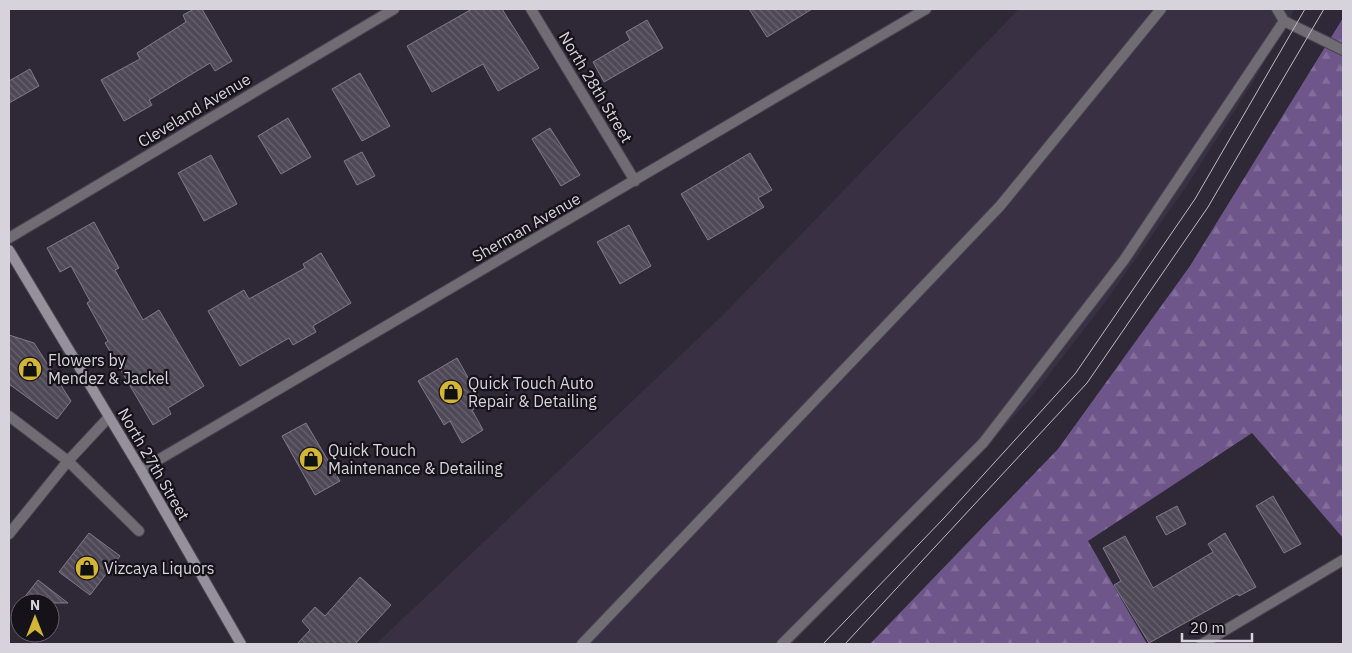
<svg xmlns="http://www.w3.org/2000/svg" width="1352" height="653" viewBox="0 0 1352 653" font-family="'IBM Plex Sans',sans-serif">
<style>
.built{fill:#393043}
.forest{fill:url(#forest-firs)}
.building{fill:url(#building-back-hatch);stroke:#827a8b}
.lines{fill:none;stroke-linecap:round;stroke-linejoin:round}
.service-casing{stroke:#4a4351;stroke-width:12}
.minor-casing{stroke:#4a4351;stroke-width:12}
.secondary-casing{stroke:#4a4351;stroke-width:12}
.service{stroke:#6f6c73;stroke-width:10}
.minor{stroke:#6f6c73;stroke-width:10}
.secondary{stroke:#95909c;stroke-width:10}
.tram{stroke:#bebac3;stroke-width:1}
.labels{text-anchor:middle;dominant-baseline:central;stroke-width:4.5;stroke-linejoin:round;paint-order:stroke}
.street-label{font-size:16px;fill:#d7d3dc;stroke:#151319}
.poi-label{font-size:16px;fill:#d7d3dc;stroke:#151319;text-anchor:start}
</style>
<defs>
<pattern id="forest-firs" width="22" height="20" patternUnits="userSpaceOnUse" patternTransform="scale(1.25)"><rect width="22" height="20" fill="#6f568a"/><path d="M5 1l3.5 6h-7zM16 11l3.5 6h-7z" fill="#836d9a"/></pattern>
<pattern id="building-back-hatch" width="6" height="6" patternUnits="userSpaceOnUse" patternTransform="scale(1.25)"><rect width="6" height="6" fill="#4f4857"/><path d="M-1 5l2 2M0 0l6 6M5-1l2 2" fill="none" stroke="#68626f"/></pattern>
</defs>
<rect width="100%" height="100%" fill="#2f2836"/>
<path class="built" d="M 1019,9 L 1295,9 L 1256,77 L 1186,187 L 1106,301 L 1031,398 L 973,461 L 792,644 L 376,644 L 723,315 Z"/>
<path class="forest" d="M 1343,18 L 1343,538 L 1252,433 L 1088,541 L 1147,644 L 870,644 L 1058,449 L 1190,266 Z"/>
<path class="building" d="M 194,9 L 202,9 L 232,61 L 215,71 L 210,63 L 149,100 L 152,105 L 124,121 L 101,80 L 140,59 L 137,53 L 186,22 L 183,15 Z
M 472,9 L 502,9 L 539,68 L 498,91 L 483,64 L 432,92 L 407,46 Z
M 749,9 L 812,9 L 767,37 Z
M 647,20 L 663,48 L 604,82 L 593,62 L 630,40 L 626,32 Z
M 30,69 L 39,86 L 9,103 L 9,81 Z
M 360,73 L 390,126 L 362,141 L 332,89 Z
M 288,118 L 311,157 L 281,174 L 258,136 Z
M 550,128 L 580,175 L 561,186 L 532,139 Z
M 362,152 L 375,176 L 357,185 L 344,161 Z
M 750,153 L 772,190 L 758,198 L 764,207 L 708,240 L 681,194 Z
M 211,155 L 237,204 L 204,221 L 178,173 Z
M 94,222 L 119,268 L 115,270 L 143,320 L 159,310 L 204,386 L 168,408 L 171,414 L 153,425 L 105,343 L 108,341 L 87,303 L 90,301 L 71,266 L 60,272 L 47,248 Z
M 629,225 L 651,266 L 620,284 L 597,242 Z
M 321,253 L 351,303 L 313,326 L 316,332 L 293,345 L 289,338 L 240,366 L 208,311 L 244,290 L 249,299 L 305,268 L 303,264 Z
M 9,335 L 34,343 L 71,401 L 57,419 L 9,384 Z
M 457,358 L 483,404 L 472,410 L 483,430 L 462,443 L 450,421 L 444,425 L 418,381 Z
M 306,423 L 340,481 L 315,495 L 282,436 Z
M 1273,496 L 1301,544 L 1284,553 L 1256,506 Z
M 1177,506 L 1186,524 L 1166,535 L 1156,517 Z
M 89,533 L 120,556 L 90,595 L 59,572 Z
M 1225,533 L 1256,587 L 1239,596 L 1237,594 L 1149,643 L 1114,585 L 1121,581 L 1103,548 L 1125,536 L 1153,588 L 1213,552 L 1208,544 Z
M 360,577 L 391,605 L 355,644 L 297,644 L 310,630 L 302,621 L 315,607 L 325,616 Z
M 38,580 L 68,603 L 20,603 Z"/>
<g class="lines">
<g class="service-casing">
<path id="service" d="M 1277,9 L 1284,21
M 582,644 L 1000,206 L 1161,9
M 782,644 L 983,443 L 1124,260 L 1284,21 L 1343,50"/>
</g>
<g class="minor-casing">
<path id="minor" d="M 531,9 L 635,181
M 9,238 L 394,9
M 9,416 L 68,461 L 139,531
M 141,470 L 926,9
M 9,534 L 68,461 L 109,417
M 1202,644 L 1343,560"/>
</g>
<g class="secondary-casing">
<path id="secondary" d="M 9,250 L 141,470 L 241,644"/>
</g>
<use href="#service" class="service"/>
<use href="#minor" class="minor"/>
<use href="#secondary" class="secondary"/>
<path class="tram" d="M 823,644 L 944,518 L 1075,374 L 1195,199 L 1305,9
M 845,644 L 1087,383 L 1208,207 L 1324,9"/>
</g>
<defs>
<g id="shop-disc" transform="scale(1.25)"><circle r="9.5" fill="#d3b635" stroke="#151319"/><path d="M-5-2.5h2.3a2.7 3.5 0 0 1 5.4 0H5L5.5 6h-11ZM-1.5-2.5h3a1.5 2.3 0 0 0-3 0Z" fill="#111"/></g>
</defs>
<g fill-rule="evenodd">
<use href="#shop-disc" x="30" y="369"/>
<use href="#shop-disc" x="451" y="392"/>
<use href="#shop-disc" x="311" y="459"/>
<use href="#shop-disc" x="87" y="568"/>
</g>
<g class="labels">
<g class="street-label">
<text transform="translate(596 87) rotate(59)">North 28th Street</text>
<text transform="translate(194 110) rotate(-31)">Cleveland Avenue</text>
<text transform="translate(526 227) rotate(-30)">Sherman Avenue</text>
<text transform="translate(154 464) rotate(60)">North 27th Street</text>
</g>
<g class="poi-label">
<text x="48" y="360">Flowers by<tspan x="48" dy="18">Mendez &amp; Jackel</tspan></text>
<text x="468" y="383">Quick Touch Auto<tspan x="468" dy="18">Repair &amp; Detailing</tspan></text>
<text x="328" y="450">Quick Touch<tspan x="328" dy="18">Maintenance &amp; Detailing</tspan></text>
<text x="104" y="568">Vizcaya Liquors</text>
</g>
</g>
<rect width="1352" height="653" fill="none" stroke="#d7d3dc" stroke-width="20"/>
<g transform="translate(35 618)"><circle r="24" fill="#151319" stroke="#636067"/>
<path d="M0-4L9 19L0 12L-9 19Z" fill="#d3b635"/>
<text y="-8" font-size="14" font-weight="bold" text-anchor="middle" fill="#d7d3dc">N</text>
</g>
<path d="M1182 633v8h70v-8" fill="none" stroke="#d7d3dc" stroke-width="2.5"/>
<text x="1190" y="633" font-size="15" fill="#d7d3dc" stroke="#151319" stroke-width="4" paint-order="stroke">20 m</text>
</svg>
